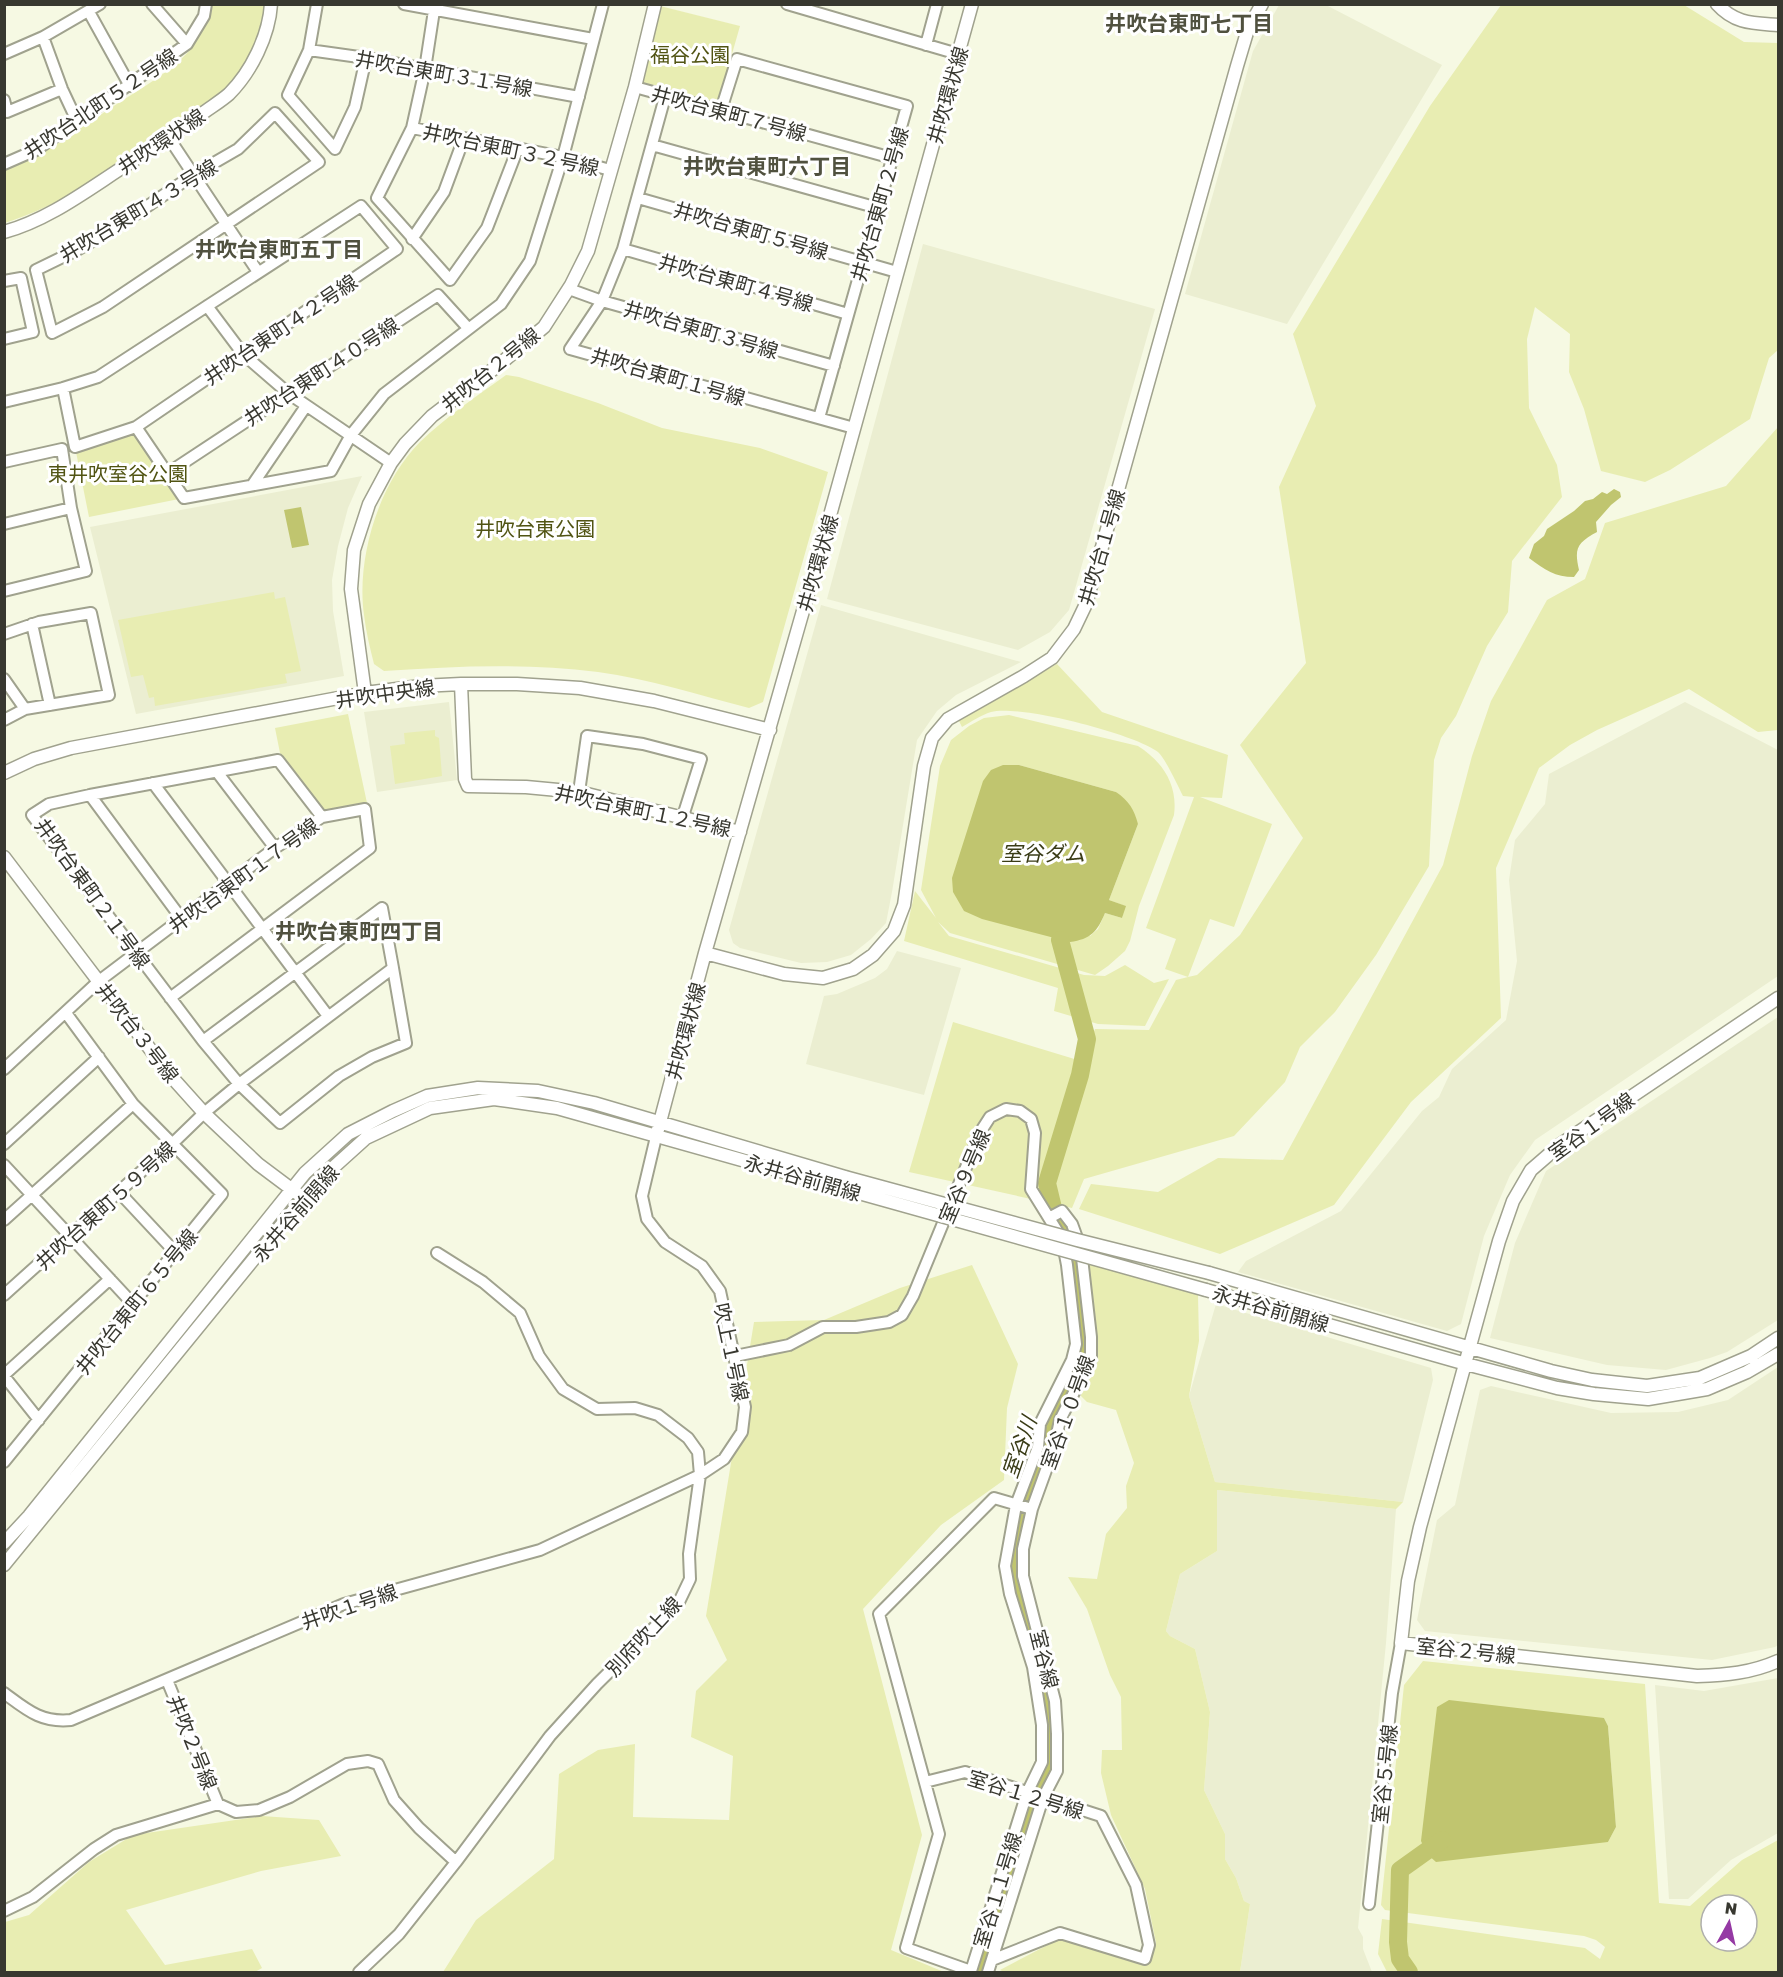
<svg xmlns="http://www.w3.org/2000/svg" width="1783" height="1977" viewBox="0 0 1783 1977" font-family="'Golos Text','Noto Sans JP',sans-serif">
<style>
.built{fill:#ebeed1}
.green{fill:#e8edb2;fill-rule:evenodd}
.water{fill:#c0c56f}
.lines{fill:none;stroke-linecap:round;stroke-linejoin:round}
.river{stroke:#c0c56f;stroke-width:18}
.minor-casing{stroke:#a0a28e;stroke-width:14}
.tertiary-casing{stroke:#a0a28e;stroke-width:15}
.minor{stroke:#fff;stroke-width:10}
.tertiary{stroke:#fff;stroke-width:12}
.tertiary-bridge-casing{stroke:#a0a28e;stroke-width:15;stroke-linecap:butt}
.tertiary-bridge{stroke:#fff;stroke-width:12}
.labels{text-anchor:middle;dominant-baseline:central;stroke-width:6;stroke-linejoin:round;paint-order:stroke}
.park-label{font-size:20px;fill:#515413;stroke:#fff}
.street-label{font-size:20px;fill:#383830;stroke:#fff}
.neighbourhood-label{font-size:21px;font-weight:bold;fill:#50513f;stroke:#fff}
.water-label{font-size:21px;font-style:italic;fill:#3a3c17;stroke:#fff}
</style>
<rect width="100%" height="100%" fill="#f6f9e3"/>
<path class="built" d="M 1279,5 L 1326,5 L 1442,65 L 1287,324 L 1185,294 L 1253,51 Z
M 923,244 L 1155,309 L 1069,610 L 1050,632 L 1018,650 L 827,599 Z
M 362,476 L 348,508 L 338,546 L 332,580 L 333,611 L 344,676 L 136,714 L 90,527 Z
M 821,605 L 1021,662 L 956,695 L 937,711 L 917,740 L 892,892 L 886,923 L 871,939 L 851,955 L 827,962 L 801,963 L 740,948 L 733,943 L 729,930 Z
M 449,702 L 457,780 L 377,792 L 364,712 Z
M 1685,702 L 1778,750 L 1778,976 L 1535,1140 L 1510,1175 L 1484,1236 L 1461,1324 L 1447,1331 L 1238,1272 L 1246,1261 L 1341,1211 L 1422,1111 L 1439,1097 L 1452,1069 L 1506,1020 L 1517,961 L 1509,880 L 1515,840 L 1545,804 L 1549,774 Z
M 897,951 L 961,968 L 924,1095 L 806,1064 L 824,996 L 837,994 L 875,978 L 887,969 Z
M 1778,1017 L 1778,1320 L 1727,1352 L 1710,1358 L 1666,1370 L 1607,1365 L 1490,1338 L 1515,1243 L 1546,1171 Z
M 1216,1304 L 1431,1368 L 1433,1380 L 1403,1502 L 1215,1482 L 1189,1396 Z
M 1778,1367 L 1778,1645 L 1775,1647 L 1712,1660 L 1425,1631 L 1417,1620 L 1437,1520 L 1455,1505 L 1480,1390 L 1491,1386 L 1611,1413 L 1678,1412 L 1728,1400 Z
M 1217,1490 L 1396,1509 L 1386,1643 L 1358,1928 L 1363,1937 L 1363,1949 L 1372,1972 L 1240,1972 L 1250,1904 L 1244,1901 L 1236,1878 L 1225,1859 L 1225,1834 L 1204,1790 L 1210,1712 L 1195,1649 L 1170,1636 L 1166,1631 L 1180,1574 L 1217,1551 Z
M 1778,1678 L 1778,1833 L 1731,1860 L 1688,1899 L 1669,1899 L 1655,1685 L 1704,1691 Z"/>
<path class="green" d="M 211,5 L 269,5 C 270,16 265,24 260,34 C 251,53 240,72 226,88 C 208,107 178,126 157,140 C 109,172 59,206 5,223 L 4,167 C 47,153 83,126 120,102 C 145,86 174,70 193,46 C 203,33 207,21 211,5 Z
M 1501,5 L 1684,5 L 1744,42 L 1778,43 L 1778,350 L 1769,358 L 1750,419 L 1670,470 L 1645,482 L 1601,471 L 1584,409 L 1569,372 L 1570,334 L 1535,307 L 1527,339 L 1529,408 L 1557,465 L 1562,497 L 1512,561 L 1508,612 L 1487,646 L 1456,716 L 1441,738 L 1434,760 L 1429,866 L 1376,955 L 1335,1012 L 1300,1047 L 1285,1082 L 1234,1136 L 1084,1179 L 1072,1208 L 909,1172 L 953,1022 L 1081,1061 L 1095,1029 L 1149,1030 L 1176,980 L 1188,977 L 1165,969 L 1176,939 L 1146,928 L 1194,797 L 1183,796 C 1178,786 1165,758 1158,752 C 1135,734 1019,704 991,712 C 981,715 971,722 962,727 L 957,717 L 1004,694 L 1057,664 L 1102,712 L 1228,755 L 1222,798 L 1200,797 L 1272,824 L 1234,927 L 1210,919 L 1188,977 L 1197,975 L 1240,935 L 1303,838 L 1240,745 L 1306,663 L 1279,487 L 1316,406 L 1293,334 L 1430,106 Z
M 660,6 L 740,26 L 718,103 L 640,83 Z
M 506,375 L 519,377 L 598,403 L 662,428 L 760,448 L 828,472 L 763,702 L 749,708 C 699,695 649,679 598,672 C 525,663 457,666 384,671 L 374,664 C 370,648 366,632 364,615 C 356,558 379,483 420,442 C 446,417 477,396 506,375 Z
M 136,427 L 184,498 L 89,517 L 75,447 Z
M 1778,427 L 1778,730 L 1758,732 L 1689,689 L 1597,730 L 1570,745 L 1539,768 L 1496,868 L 1501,1018 L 1411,1102 L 1334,1205 L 1220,1254 L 1079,1209 L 1091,1184 L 1158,1192 L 1218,1158 L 1283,1160 L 1443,865 L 1472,756 L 1491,701 L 1547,600 L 1585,579 L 1605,523 L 1726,486 Z
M 274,592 L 275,599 L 285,597 L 301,671 L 285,674 L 287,683 L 155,706 L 154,697 L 149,698 L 143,675 L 131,677 L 118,620 Z
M 348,714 L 367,803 L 329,812 L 322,810 L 280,753 L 275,728 Z
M 1009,715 L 1138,746 C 1163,762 1178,785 1174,815 L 1139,906 L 1130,941 L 1125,951 L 1108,966 L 1095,975 L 950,933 L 938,922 L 949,936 L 1084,975 L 1105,976 L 1125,965 L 1154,983 L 1169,979 L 1145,1026 L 1098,1024 L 1054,1011 L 1058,988 L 904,941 L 915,891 L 936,918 L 921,890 L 940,766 L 951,740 L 969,726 L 984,718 ZM 1003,765 L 1019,765 L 1116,792 L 1138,824 L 1109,900 L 1125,906 L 1122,918 L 1105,913 L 1098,929 L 1090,936 Z
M 435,730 L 435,736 L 439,738 L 442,776 L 395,784 L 390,746 L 405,744 L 404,733 Z
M 1087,1263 L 1198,1295 L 1199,1341 L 1189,1396 L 1215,1482 L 1403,1502 L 1396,1509 L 1217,1490 L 1217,1551 L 1180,1574 L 1166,1631 L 1170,1636 L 1195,1649 L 1210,1712 L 1204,1790 L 1225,1834 L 1225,1859 L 1236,1878 L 1244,1901 L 1250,1904 L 1240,1972 L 1004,1972 L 1000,1970 L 1059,1939 L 1149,1964 L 1156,1943 L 1145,1889 L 1111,1815 L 1101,1773 L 1102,1750 L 1122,1750 L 1121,1697 L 1110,1675 L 1087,1609 L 1068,1577 L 1097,1579 L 1106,1534 L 1127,1508 L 1126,1486 L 1134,1463 L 1116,1410 L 1087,1402 L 1081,1396 L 1081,1389 L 1098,1356 Z
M 972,1265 L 1018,1364 L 1007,1408 L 1004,1480 L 941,1525 L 863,1609 L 922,1835 L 891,1950 L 944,1972 L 443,1972 L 476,1920 L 554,1859 L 559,1774 L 598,1750 L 635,1744 L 633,1817 L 729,1820 L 733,1756 L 691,1737 L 696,1691 L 727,1660 L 706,1616 L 754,1322 L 824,1320 L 900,1288 Z
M 1423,1661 L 1645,1684 L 1659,1903 L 1690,1906 L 1742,1860 L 1778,1840 L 1778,1972 L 1416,1972 C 1409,1961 1403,1954 1403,1940 L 1392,1938 L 1396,1961 L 1403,1972 L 1387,1972 L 1378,1954 L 1382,1919 L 1585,1948 L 1600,1959 L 1605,1947 L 1596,1940 L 1584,1936 L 1385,1910 L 1381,1905 L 1404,1685 ZM 1604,1718 L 1608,1726 L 1616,1827 L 1608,1842 ZM 1711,1905 L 1747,1905 L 1747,1941 L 1711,1941 Z
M 262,1816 L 319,1820 L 341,1856 L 261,1871 L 126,1910 L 165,1965 L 252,1949 L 262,1968 L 255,1972 L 5,1972 L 5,1922 L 29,1915 L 89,1862 L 133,1835 Z"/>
<path class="water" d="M 1614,489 L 1620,492 L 1621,497 L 1611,505 L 1596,522 L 1597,532 C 1577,543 1574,548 1579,570 L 1574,577 C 1555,577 1545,570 1529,558 L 1534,544 L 1544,536 L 1547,529 L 1574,511 L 1585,501 L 1593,499 L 1602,492 L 1607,494 Z
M 301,507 L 309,545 L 292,548 L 284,510 Z
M 1003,765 L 1019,765 L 1116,792 C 1129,801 1134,809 1138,824 L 1109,900 L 1126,906 L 1122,918 L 1105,913 C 1097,932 1091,939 1070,942 L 982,919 L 964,911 L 953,892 L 952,878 L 983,781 L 991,770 Z
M 1449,1700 L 1604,1718 L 1608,1726 L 1616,1827 L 1608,1842 L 1436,1862 L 1427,1854 L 1421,1841 L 1437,1707 Z"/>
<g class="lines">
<path class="river" d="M 978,1972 L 1023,1831 L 1047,1766 L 1048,1723 L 1043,1677 L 1034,1640 L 1014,1582 L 1014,1557 L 1025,1498 L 1045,1448 L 1055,1413 L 1083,1358 L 1082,1315 L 1077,1283 L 1062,1223 L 1053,1208 L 1047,1183 L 1080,1075 L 1087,1039 L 1060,940
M 1409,1972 L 1400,1959 L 1398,1942 L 1400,1870 L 1442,1840"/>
<g class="minor-casing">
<path id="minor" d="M 152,4 L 187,44
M 317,4 L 309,50 L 288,95 L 335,149 L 355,107 L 366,58
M 404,4 L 593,39
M 435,4 L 425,69 L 412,128 L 377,198 L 450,280 L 487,228 L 518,148
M 787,4 L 958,54
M 89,12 L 130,86
M 43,37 L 62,89 L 77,121
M 926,45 L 937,4
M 309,50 L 366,58 L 579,97
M 4,54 L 43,37 L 100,4
M 635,87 L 892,158
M 665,97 L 623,249 L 602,301 L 570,349 L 854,428
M 4,100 L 7,112 L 62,89
M 721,110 L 737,59 L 907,106 L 819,418
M 275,113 L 319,162 L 103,307 L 52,333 L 36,270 L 77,250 L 120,225 L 193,175 L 238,149 Z
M 412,128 L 563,157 L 610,170
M 169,138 L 258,272
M 652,145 L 878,208
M 4,164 L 36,150 L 187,44 L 204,16 L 206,4
M 638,198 L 897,272
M 412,239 L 444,192 L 464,138
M 623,249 L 848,314
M 4,281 L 21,278 L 33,332 L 4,339
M 569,289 L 602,301 L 834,366
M 207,306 L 243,354 L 288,393 L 391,463
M 4,402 L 63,388 L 98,377 L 361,206 L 397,249 L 136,427 L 75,447 L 63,388
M 136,427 L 184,498 L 331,471 L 351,435 L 384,394 L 501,304 L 530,261 L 563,157 L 603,4
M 4,462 L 62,449 L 71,508
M 168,473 L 438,295 L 468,328
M 253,484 L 306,406
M 4,524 L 71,508 L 86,571 L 4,591
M 32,624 L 50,705
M 4,634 L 39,622 L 91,613 L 109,695 L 25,709 L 4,720
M 4,679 L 25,709
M 217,772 L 275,848
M 153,783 L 328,1016
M 579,792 L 587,736 L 643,744 L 701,759 L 683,816
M 90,795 L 181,918
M 203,1041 L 382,908 L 393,968
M 4,1069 L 99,981 L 275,848 L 322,817 L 365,809 L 370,848 L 170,998
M 4,1144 L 99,1057
M 4,1165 L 133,1304
M 119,1192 L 175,1252
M 4,1220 L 133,1104
M 4,1295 L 172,1144 L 204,1113 L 239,1084 L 393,968 L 406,1043 L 372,1057 L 339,1076 L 280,1123 L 239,1084 L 203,1041 L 32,815 L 49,804 L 90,795 L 278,760 L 322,817
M 735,1356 L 789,1345 L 823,1327 L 856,1327 L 889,1322 L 902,1315 L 913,1296 L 981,1131 L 990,1117 L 1006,1109 L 1020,1111 L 1031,1119 L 1035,1133 L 1031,1189 L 1062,1239 L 1067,1265 L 1076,1344 L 1072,1360 L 1040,1424 L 1038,1447 L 1016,1505 L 1005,1566 L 1010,1594 L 1033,1667 L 1042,1725 L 1042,1762 L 1027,1793 L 971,1971 L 906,1948 L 939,1834 L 879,1614 L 994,1498 L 1032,1509
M 4,1375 L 110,1279
M 4,1376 L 39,1420
M 4,1462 L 222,1194 L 133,1104 L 66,1013
M 167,1680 L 218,1804
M 4,1693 C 27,1710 41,1723 71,1720 L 344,1604 L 540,1550 L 700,1475 L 724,1459 L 742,1432 L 745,1407 L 720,1291 L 702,1266 L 665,1242 L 647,1219 L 642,1196 L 656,1137
M 925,1782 L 965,1772 L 1101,1816 L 1136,1885 L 1149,1945 L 1145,1959 L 1060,1933 L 992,1960
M 1369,1904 L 1392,1693 L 1401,1643
M 4,1911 L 33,1897 L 94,1849 L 116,1835 L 218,1804 L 236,1812 L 259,1810 L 290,1797 L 347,1764 L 368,1761 L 378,1764 L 394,1800 L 419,1828 L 456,1862
M 359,1972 L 399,1934 L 456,1862 L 550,1736 L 597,1684 L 678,1604 L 690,1579 L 689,1554 L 700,1475 L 698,1452 L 688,1438 L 658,1415 L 635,1408 L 597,1409 L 563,1389 L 539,1356 L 520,1313 L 483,1282 L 437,1253
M 988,1972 L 1043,1798 L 1057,1771 L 1057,1734 L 1055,1701 L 1023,1576 L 1023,1549 L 1032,1509 L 1054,1448 L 1060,1420 L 1091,1359 L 1091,1337 L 1081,1249 L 1072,1224 L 1062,1211 L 1049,1218"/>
</g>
<g class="tertiary-casing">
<path id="tertiary" d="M 1717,4 C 1735,24 1753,23 1778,25
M 4,232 C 51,219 91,187 131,162 C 156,146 180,130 203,113 C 211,107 221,101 229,94 C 251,72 269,36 271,4
M 461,684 L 465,779 L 468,786 L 526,787 L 579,792 L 740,832
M 365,693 L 351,589 L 354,550 L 369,504 L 391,463 L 405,444 L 432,416 L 500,364 L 544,327 L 571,285 L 588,251 L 635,87 L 655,4
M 4,773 L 34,759 L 71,748 L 365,693 L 421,686 L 461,684 L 517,684 L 580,688 L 654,701 L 770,730
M 4,857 L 169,1074 L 204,1113 L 258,1164 L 298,1194
M 705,953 L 784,974 L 823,978 L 853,969 L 873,955 L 894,931 L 904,905 L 924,766 L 932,738 L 948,719 L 1024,676 L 1052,658 L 1074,629 L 1086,604 L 1237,66 L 1248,29 L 1262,4
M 1778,998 L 1561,1144 L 1531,1170 L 1513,1201 L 1499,1241 L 1420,1527 L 1408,1581 L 1401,1643 L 1697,1676 C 1726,1675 1751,1673 1778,1661
M 656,1137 L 705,953 L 819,555 L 972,4
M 1209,1273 L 1551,1371 L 1592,1380 L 1647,1386 L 1700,1378 L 1751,1356 L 1778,1338
M 1206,1290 L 1466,1364 L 1557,1388 L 1594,1394 L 1648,1399 L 1707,1389 L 1747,1372 L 1778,1354
M 4,1543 L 29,1516 L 305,1173 L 348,1134 L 393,1111 L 427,1096 L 478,1088 L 538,1091 L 594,1103 L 845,1177
M 4,1565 L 315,1184 L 366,1138 L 430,1108 L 494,1099 L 557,1108 L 841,1188"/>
</g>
<use href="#minor" class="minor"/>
<use href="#tertiary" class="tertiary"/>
<g class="tertiary-bridge-casing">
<path id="tertiary-bridge" d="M 845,1177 L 1077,1240 L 1209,1273
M 841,1188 L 1206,1290"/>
</g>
<use href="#tertiary-bridge" class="tertiary-bridge"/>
</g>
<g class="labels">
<g class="park-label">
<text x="690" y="54">福谷公園</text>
<text x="118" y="473">東井吹室谷公園</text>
<text x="535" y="528">井吹台東公園</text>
</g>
<g class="street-label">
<text transform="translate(444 73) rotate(10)">井吹台東町３１号線</text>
<text transform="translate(947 95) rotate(-74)">井吹環状線</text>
<text transform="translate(100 103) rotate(-34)">井吹台北町５２号線</text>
<text transform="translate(729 113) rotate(15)">井吹台東町７号線</text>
<text transform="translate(161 141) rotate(-34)">井吹環状線</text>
<text transform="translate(511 149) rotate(12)">井吹台東町３２号線</text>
<text transform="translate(879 204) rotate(-74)">井吹台東町２号線</text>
<text transform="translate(138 210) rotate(-31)">井吹台東町４３号線</text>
<text transform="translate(751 230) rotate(16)">井吹台東町５号線</text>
<text transform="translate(736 282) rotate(16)">井吹台東町４号線</text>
<text transform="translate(280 329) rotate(-34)">井吹台東町４２号線</text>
<text transform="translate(701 329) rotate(16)">井吹台東町３号線</text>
<text transform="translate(490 369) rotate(-39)">井吹台２号線</text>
<text transform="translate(321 371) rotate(-33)">井吹台東町４０号線</text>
<text transform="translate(668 376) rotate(16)">井吹台東町１号線</text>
<text transform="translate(1101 547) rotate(-74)">井吹台１号線</text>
<text transform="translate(817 563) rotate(-74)">井吹環状線</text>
<text transform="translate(385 693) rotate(-8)">井吹中央線</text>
<text transform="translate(643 810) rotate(12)">井吹台東町１２号線</text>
<text transform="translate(243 875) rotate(-36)">井吹台東町１７号線</text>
<text transform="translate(93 893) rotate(54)">井吹台東町２１号線</text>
<text transform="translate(685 1031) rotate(-75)">井吹環状線</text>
<text transform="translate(138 1032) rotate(52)">井吹台３号線</text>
<text transform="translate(1591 1126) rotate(-36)">室谷１号線</text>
<text transform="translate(964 1176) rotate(-67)">室谷９号線</text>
<text transform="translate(803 1177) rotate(16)">永井谷前開線</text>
<text transform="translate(105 1205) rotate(-42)">井吹台東町５９号線</text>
<text transform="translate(295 1213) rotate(-49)">永井谷前開線</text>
<text transform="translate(136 1301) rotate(-51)">井吹台東町６５号線</text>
<text transform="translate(1271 1308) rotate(16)">永井谷前開線</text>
<text transform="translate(732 1352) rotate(78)">吹上１号線</text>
<text transform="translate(1067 1412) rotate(-70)">室谷１０号線</text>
<text transform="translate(349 1606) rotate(-19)">井吹１号線</text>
<text transform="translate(643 1636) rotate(-47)">別府吹上線</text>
<text transform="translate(1466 1650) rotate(6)">室谷２号線</text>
<text transform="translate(1045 1659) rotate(76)">室谷線</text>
<text transform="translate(193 1742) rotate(68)">井吹２号線</text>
<text transform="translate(1384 1774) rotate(-84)">室谷５号線</text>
<text transform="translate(1026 1794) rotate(17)">室谷１２号線</text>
<text transform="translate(997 1890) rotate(-73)">室谷１１号線</text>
</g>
<g class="neighbourhood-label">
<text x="1189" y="23">井吹台東町七丁目</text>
<text x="767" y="166">井吹台東町六丁目</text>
<text x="279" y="249">井吹台東町五丁目</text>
<text x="359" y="931">井吹台東町四丁目</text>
</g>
<g class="water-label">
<text x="1043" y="853">室谷ダム</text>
<text transform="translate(1019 1447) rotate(-71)">室谷川</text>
</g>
</g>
<rect width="1783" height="1977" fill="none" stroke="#383830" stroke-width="12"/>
<g transform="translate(1729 1923) rotate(8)"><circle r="28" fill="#ffffff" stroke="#afafac" stroke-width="1.5"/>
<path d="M0-4.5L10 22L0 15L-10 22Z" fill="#9539a4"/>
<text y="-9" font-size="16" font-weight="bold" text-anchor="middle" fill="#383830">N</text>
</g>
</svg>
